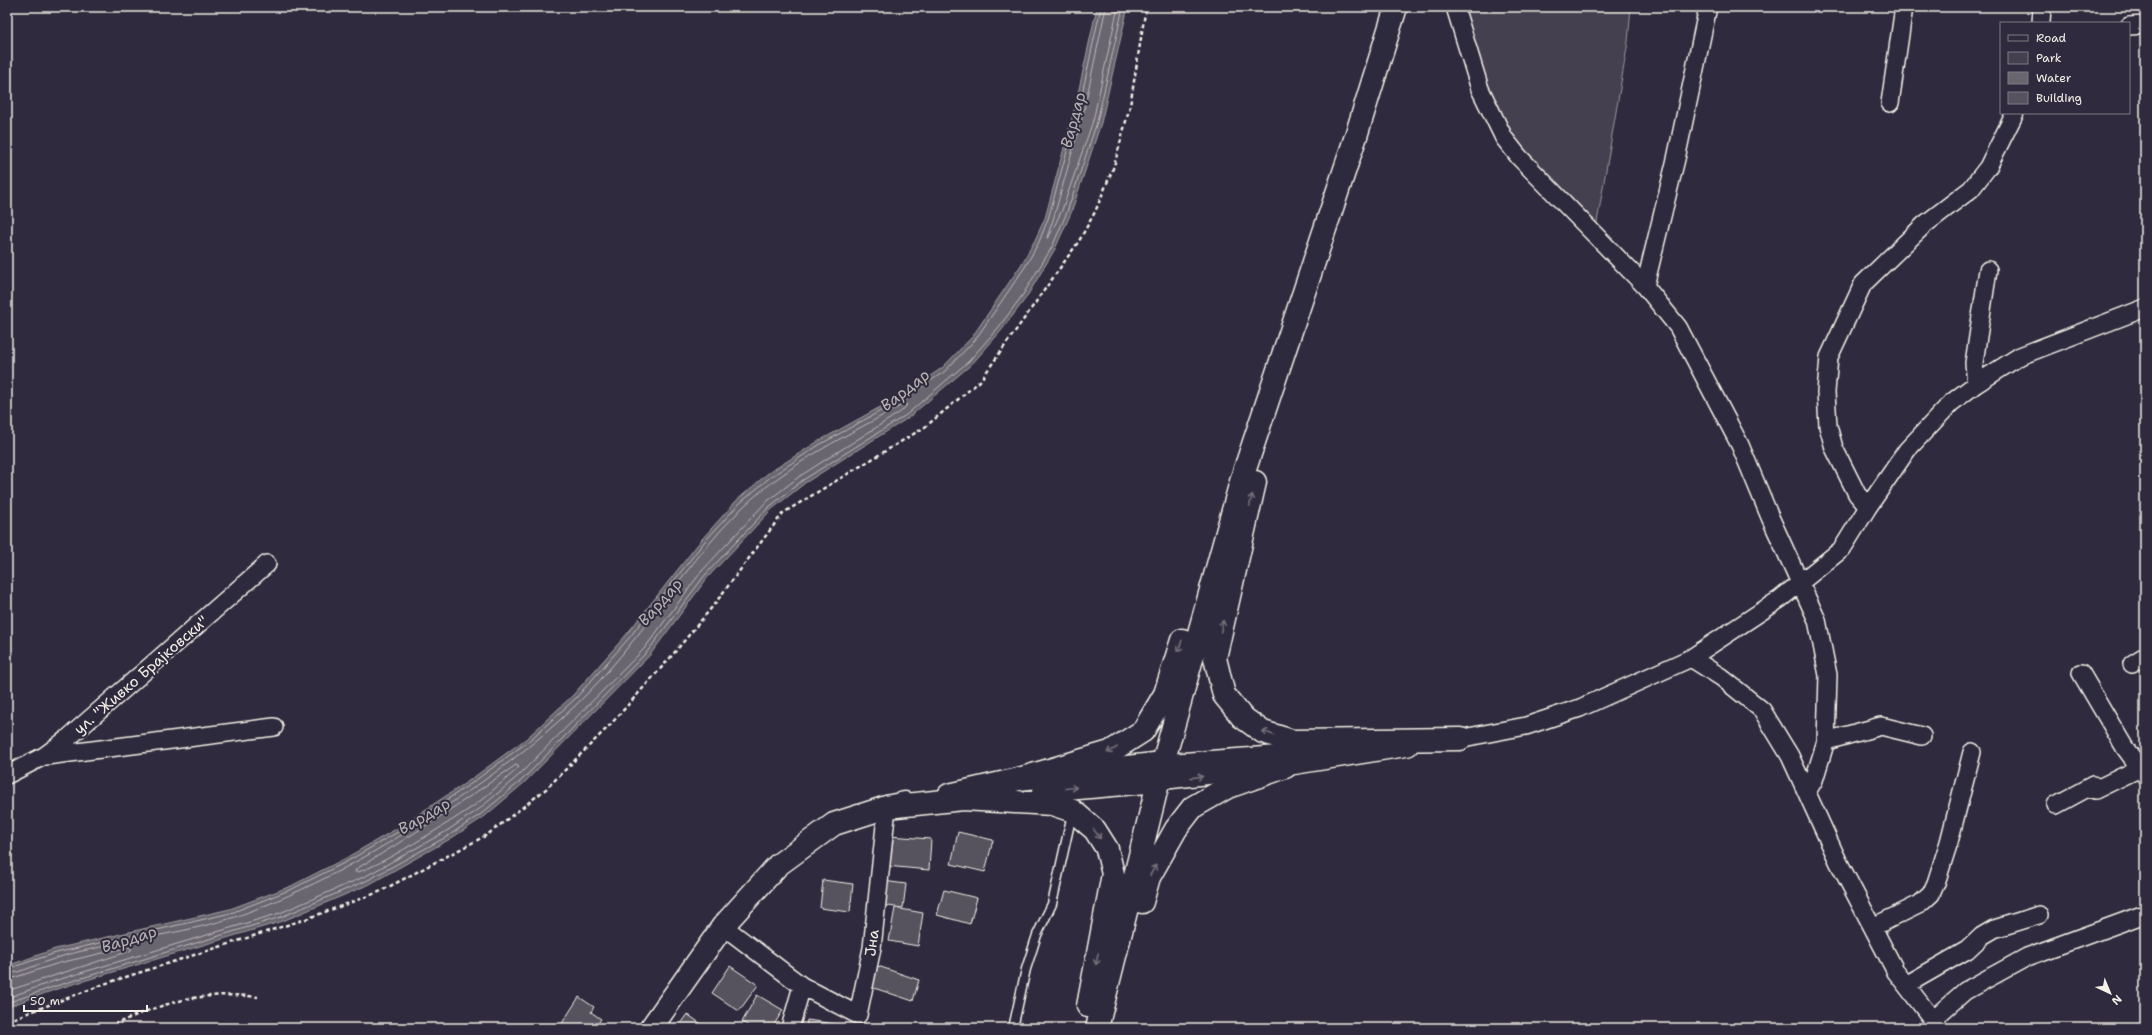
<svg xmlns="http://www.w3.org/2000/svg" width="2152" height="1035" viewBox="0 0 2152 1035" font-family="'Shantell Sans',sans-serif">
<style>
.green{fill:#454050;stroke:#9c989c}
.water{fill:#6a6670;stroke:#a19ea0}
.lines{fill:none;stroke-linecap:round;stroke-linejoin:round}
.shore{stroke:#bdb9b8;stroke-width:1}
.building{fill:#56525f;stroke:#f4f1e8}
.lane-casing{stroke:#f4f1e8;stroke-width:11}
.street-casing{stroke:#f4f1e8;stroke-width:20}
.secondary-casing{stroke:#f4f1e8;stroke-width:25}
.primary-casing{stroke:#f4f1e8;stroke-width:25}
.path{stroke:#f4f1e8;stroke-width:2.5;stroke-dasharray:4 3;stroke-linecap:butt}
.lane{stroke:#2f2a3d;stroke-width:8}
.street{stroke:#2f2a3d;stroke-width:17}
.secondary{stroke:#2f2a3d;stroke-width:22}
.primary{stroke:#2f2a3d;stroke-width:22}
.oneway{stroke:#747079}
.labels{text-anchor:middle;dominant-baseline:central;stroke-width:4;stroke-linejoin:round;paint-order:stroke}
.street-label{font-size:15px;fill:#f4f1e8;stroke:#2f2a3d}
.water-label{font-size:16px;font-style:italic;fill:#b6b2b2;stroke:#2f2a3d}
</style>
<rect width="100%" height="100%" fill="#2f2a3d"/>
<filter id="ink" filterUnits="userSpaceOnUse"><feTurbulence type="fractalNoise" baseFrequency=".025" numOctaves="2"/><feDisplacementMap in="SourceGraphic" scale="8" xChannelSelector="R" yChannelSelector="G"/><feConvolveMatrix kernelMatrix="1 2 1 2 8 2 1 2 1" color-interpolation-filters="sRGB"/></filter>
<g filter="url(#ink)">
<path class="green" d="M 1455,7 L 1631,7 L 1628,42 L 1595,234 L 1504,138 Z"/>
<path class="water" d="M 1097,7 L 1128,7 L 1101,123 L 1071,213 L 1055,249 L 1026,298 L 1001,331 L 972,364 L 908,418 L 805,483 L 771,510 L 708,577 L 650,655 L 524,783 L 484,817 L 450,839 L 370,884 L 283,921 L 57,989 L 7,1007 L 7,966 L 55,949 L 230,909 L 291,886 L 344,859 L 396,829 L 470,780 L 527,738 L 573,695 L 626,635 L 702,539 L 736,501 L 767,474 L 817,442 L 902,395 L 942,368 L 972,337 L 1021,265 L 1035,240 L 1045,218 L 1075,107 Z"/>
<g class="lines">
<path class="shore" d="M 1106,7 L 1084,110 L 1053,220 L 1047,237 L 1048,239 L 1062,210 L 1093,121 L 1118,7
M 516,765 L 519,767 L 514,772 C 501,783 488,795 475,805 C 460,816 366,875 355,872 L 356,869 C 411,837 463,801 516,765 Z
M 7,969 L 56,953 L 231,913 L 292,889 L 346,862 L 398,832 L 472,783 L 530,740 L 576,698 L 629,638 L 705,541 L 739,504 L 769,478 L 819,445 L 904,398 L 944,372 L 975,340 L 1025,267 L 1039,242 L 1048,219 L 1079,108 L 1101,7
M 7,974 C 23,972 38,964 54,959 C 67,954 82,951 96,948 C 142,937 190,932 235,917 C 308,891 374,854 439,811 C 488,779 535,745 577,704 C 639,644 682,567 743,507 C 789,463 849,434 904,404 L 907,405 L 902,411 L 800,476 L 765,503 L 701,572 L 644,649 L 518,776 L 478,810 L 445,832 L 366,876 L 280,913 L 54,981 L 7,998
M 7,980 L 59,963 L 129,947 L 132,949 L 130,951 L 7,991
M 7,1003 L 56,986 L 281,917 L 368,880 L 448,836 L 481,814 L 522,780 L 647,652 L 705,575 L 769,507 L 803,480 L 906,415 L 969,361 L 998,328 L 1022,296 L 1052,247 L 1067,212 L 1097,122 L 1123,7"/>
</g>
<path class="building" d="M 958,832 L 993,840 L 985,872 L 951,864 Z
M 889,836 L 931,839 L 929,870 L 886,866 Z
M 823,880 L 853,884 L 850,912 L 820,908 Z
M 883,881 L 906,884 L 903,908 L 880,905 Z
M 944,890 L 977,898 L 970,924 L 937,915 Z
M 895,908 L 923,913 L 918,946 L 889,941 Z
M 875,965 L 919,980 L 913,1001 L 868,986 Z
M 730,966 L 758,985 L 739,1011 L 712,993 Z
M 757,995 L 783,1010 L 772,1028 L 752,1028 L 742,1022 Z
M 579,997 L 594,1007 L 591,1012 L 601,1019 L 595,1028 L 559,1028 Z
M 687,1014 L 707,1028 L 677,1028 Z
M 807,1020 L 835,1024 L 834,1028 L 806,1028 Z"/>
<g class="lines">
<g class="lane-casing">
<path id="lane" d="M 1013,1028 L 1026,969 L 1037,935 L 1052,904 L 1072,814"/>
</g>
<g class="street-casing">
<path id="street" d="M 1455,7 L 1480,89 L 1504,138 L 1519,157 L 1645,286 L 1678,327 L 1740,445 L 1770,517 L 1817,620 L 1828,675 L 1826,741 L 1814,780 L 1807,792
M 2041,23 L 2042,7
M 2129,26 L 2145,25
M 1890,103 L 1904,7
M 1645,286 L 1676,159 L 1708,7
M 1976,384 L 1974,363 L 1988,270
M 1868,507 L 1857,494 L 1834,448 L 1828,426 L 1826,392 L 1829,357 L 1863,284 L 1924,225 L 1971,189 L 1988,167 L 2015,113
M 1691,658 L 1721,677 L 1762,710 L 1790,756 L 1838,861 L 1896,972 L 1939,1028
M 2132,664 L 2145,656
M 2081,673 L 2125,748 L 2145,775
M 1447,741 L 1526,726 L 1580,708 L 1691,658 L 1780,599 L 1842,549 L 1868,507 L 1907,450 L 1951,403 L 1976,384 L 2020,356 L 2145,308
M 1826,741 L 1881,726 L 1922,736
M 46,756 L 274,727
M 1163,763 L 1324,751
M 7,775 L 44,756 L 67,739 L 267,564
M 1158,781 L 1285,767 L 1409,747
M 2056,805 L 2093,785 L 2095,790 L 2140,768
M 723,926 L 802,986 L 790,1028
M 1873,927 L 1920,904 L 1931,894 L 1936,883 L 1949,842 L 1972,752
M 1906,985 L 1967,950 L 1982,936 L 1994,929 L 2039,915
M 802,986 L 858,1015 L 872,948 L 887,807
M 1932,1020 L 1965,991 L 2027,957 L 2142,915"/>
</g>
<g class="secondary-casing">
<path id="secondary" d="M 1044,791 L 1158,781
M 949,795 L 1019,779 L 1163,763
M 651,1028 L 723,926 L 778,865 L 834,824 L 887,807 L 905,803"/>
</g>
<g class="primary-casing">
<path id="primary" d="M 1255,482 L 1215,658 L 1224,695 L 1242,717 L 1263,732 L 1292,741 L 1460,739
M 1019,779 L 1110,752 L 1143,731 L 1165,694 L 1182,640
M 887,807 L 963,799 L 1052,804 L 1073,811 L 1095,830 L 1107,849 L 1113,874 L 1088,1006
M 1142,902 L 1149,877 L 1176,829 L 1193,807 L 1228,787 L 1285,767
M 1097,1028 L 1163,763 L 1242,478 L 1356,136 L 1396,7"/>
</g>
<path class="path" d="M 7,1021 L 104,984 L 306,919 L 379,892 L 487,835 L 546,789 L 610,725 L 670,658 L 713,606 L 783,513 L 925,427 L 980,381 L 1079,241 L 1095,212 L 1114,166 L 1130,106 L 1146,7
M 107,1028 C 159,1004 199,990 258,997"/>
<use href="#lane" class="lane"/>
<use href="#street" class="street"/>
<use href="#secondary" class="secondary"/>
<use href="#primary" class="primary"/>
</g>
<defs><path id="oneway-shaft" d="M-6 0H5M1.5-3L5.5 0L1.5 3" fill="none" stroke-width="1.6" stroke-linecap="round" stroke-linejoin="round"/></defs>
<g class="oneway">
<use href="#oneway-shaft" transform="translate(1251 500) rotate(-77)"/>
<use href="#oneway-shaft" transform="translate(1222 626) rotate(-77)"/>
<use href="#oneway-shaft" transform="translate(1180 646) rotate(108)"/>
<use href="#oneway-shaft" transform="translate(1268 733) rotate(-160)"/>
<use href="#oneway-shaft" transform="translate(1112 750) rotate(152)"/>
<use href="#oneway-shaft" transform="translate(1197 777) rotate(-6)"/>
<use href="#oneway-shaft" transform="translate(1071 788) rotate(-5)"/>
<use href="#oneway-shaft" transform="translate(1097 834) rotate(54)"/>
<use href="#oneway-shaft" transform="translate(1153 870) rotate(-61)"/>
<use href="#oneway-shaft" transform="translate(1097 959) rotate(102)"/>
</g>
</g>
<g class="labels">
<g class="street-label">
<text transform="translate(141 675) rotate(-41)">ул. "Живко Брајковски"</text>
<text transform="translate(872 943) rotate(-82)">Јна</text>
</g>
<g class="water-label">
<text transform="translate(1073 120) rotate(-75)">Вардар</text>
<text transform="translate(905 390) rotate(-38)">Вардар</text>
<text transform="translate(660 602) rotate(-48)">Вардар</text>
<text transform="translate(424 816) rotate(-30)">Вардар</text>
<text transform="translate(129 939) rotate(-17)">Вардар</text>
</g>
</g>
<rect width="2152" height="1035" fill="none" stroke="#2f2a3d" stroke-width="24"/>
<rect x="12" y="12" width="2128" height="1011" fill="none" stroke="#f4f1e8" stroke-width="1.5" filter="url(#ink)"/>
<rect x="2000" y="22" width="130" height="92" fill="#2f2a3d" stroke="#7e7a81"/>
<rect x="2008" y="35" width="20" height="6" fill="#2f2a3d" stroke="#7e7a81"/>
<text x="2036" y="42" font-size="12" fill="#f4f1e8">Road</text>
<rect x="2008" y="52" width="20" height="12" fill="#454050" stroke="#7e7a81"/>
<text x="2036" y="62" font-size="12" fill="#f4f1e8">Park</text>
<rect x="2008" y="72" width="20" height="12" fill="#6a6670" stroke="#7e7a81"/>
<text x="2036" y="82" font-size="12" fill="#f4f1e8">Water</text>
<rect x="2008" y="92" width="20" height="12" fill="#56525f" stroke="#7e7a81"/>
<text x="2036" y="102" font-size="12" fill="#f4f1e8">Building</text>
<g transform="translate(2110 993) rotate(136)" stroke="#2f2a3d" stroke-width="3" paint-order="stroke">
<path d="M0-3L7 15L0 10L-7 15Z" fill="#f4f1e8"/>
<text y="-6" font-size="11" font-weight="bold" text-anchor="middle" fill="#f4f1e8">N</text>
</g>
<path d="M24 1005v6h123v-6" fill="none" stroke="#f4f1e8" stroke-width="2"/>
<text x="30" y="1005" font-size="12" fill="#f4f1e8" stroke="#2f2a3d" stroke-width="3" paint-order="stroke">50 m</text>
</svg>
